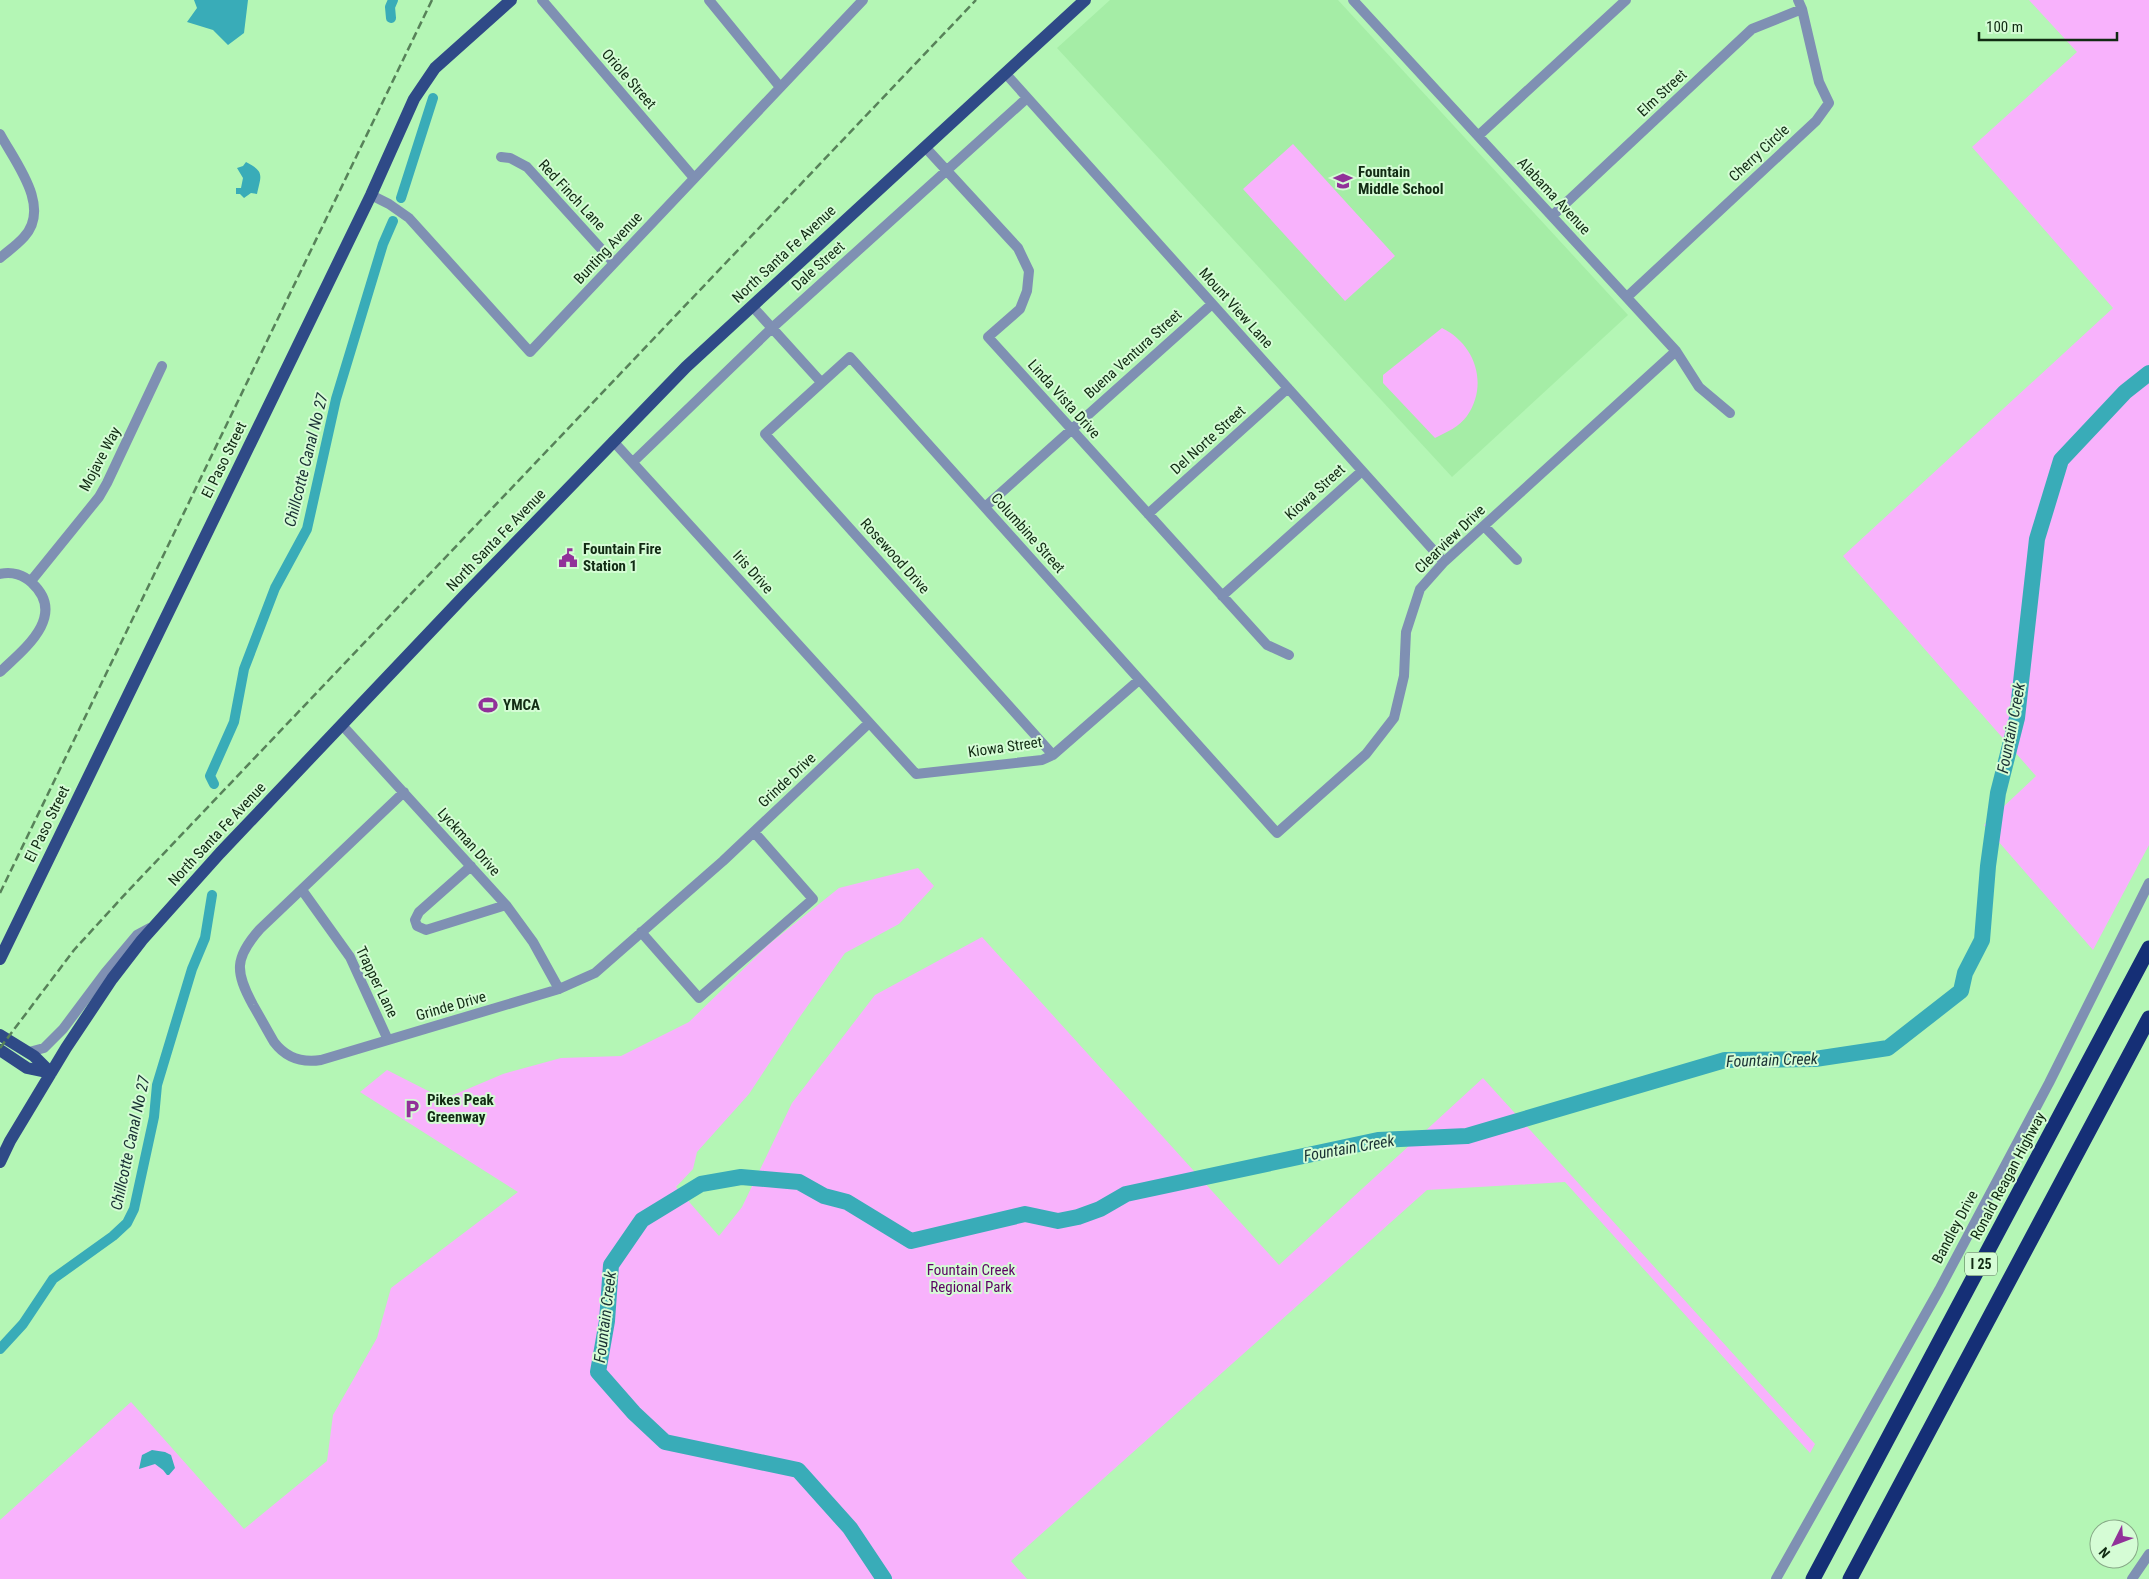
<svg xmlns="http://www.w3.org/2000/svg" width="2149" height="1579" viewBox="0 0 2149 1579" font-family="'Roboto Condensed',sans-serif">
<style>
.built{fill:#a5eda6}
.green{fill:#f8b2fc}
.water{fill:#39acb8}
.lines{fill:none;stroke-linecap:round;stroke-linejoin:round}
.canal{stroke:#39acb8;stroke-width:10}
.river{stroke:#39acb8;stroke-width:16}
.minor{stroke:#7f90b3;stroke-width:10}
.major{stroke:#2f4a87;stroke-width:12}
.highway{stroke:#152f76;stroke-width:15}
.rail{stroke:#578259;stroke-width:2.5;stroke-dasharray:8 4;stroke-linecap:butt}
.labels{text-anchor:middle;dominant-baseline:central;stroke-width:4;stroke-linejoin:round;paint-order:stroke}
.shield{fill:#d5fcd5;stroke:#4c6a4d;stroke-width:1}
.shield-label{font-size:14px;font-weight:bold;fill:#112b13}
.street-label{font-size:15px;fill:#112b13;stroke:#d5fcd5}
.poi-label{font-size:15px;font-weight:bold;fill:#112b13;stroke:#d5fcd5;text-anchor:start}
.park-label{font-size:15px;fill:#5d0464;stroke:#d5fcd5}
.water-label{font-size:16px;font-style:italic;fill:#193134;stroke:#d5fcd5}
</style>
<rect width="100%" height="100%" fill="#b4f6b5"/>
<path class="built" d="M 1110,0 L 1338,0 L 1628,315 L 1452,477 L 1057,48 Z"/>
<path class="green" d="M 2029,0 L 2149,0 L 2149,845 L 2093,950 L 1984,825 L 2036,776 L 1843,556 L 2113,308 L 1972,147 L 2077,52 Z
M 1293,144 L 1395,256 L 1345,301 L 1243,189 Z
M 1442,328 C 1475,344 1489,384 1467,416 C 1459,427 1447,432 1435,438 L 1383,383 L 1383,375 Z
M 918,868 L 934,886 L 899,924 L 845,953 L 799,1018 L 749,1094 L 697,1152 L 693,1169 L 676,1187 L 719,1236 L 742,1207 L 792,1103 L 875,995 L 982,937 L 1279,1265 L 1483,1078 L 1815,1444 L 1810,1453 L 1565,1182 L 1427,1190 L 1011,1561 L 1027,1579 L 0,1579 L 0,1520 L 131,1402 L 244,1529 L 327,1461 L 333,1415 L 377,1338 L 391,1288 L 518,1192 L 360,1092 L 387,1070 L 444,1099 L 503,1074 L 561,1058 L 621,1056 L 689,1022 L 768,945 L 839,888 Z"/>
<path class="water" d="M 194,0 L 248,0 L 244,33 L 228,45 L 213,30 L 187,22 L 197,8 Z
M 246,162 C 265,172 261,175 257,194 L 251,193 L 244,198 L 240,194 L 236,194 L 236,188 L 241,188 L 243,178 L 237,168 L 243,166 Z
M 152,1450 L 165,1452 L 171,1455 L 175,1468 L 169,1475 L 167,1475 L 163,1470 L 155,1464 L 139,1469 L 142,1455 Z"/>
<g class="lines">
<path class="canal" d="M 391,18 L 390,7 L 393,0
M 401,198 L 433,98
M 214,784 L 210,776 L 234,722 L 244,669 L 275,588 L 307,529 L 336,399 L 383,244 L 393,221
M 0,1349 L 23,1324 L 53,1279 L 113,1236 L 127,1223 L 134,1209 L 154,1117 L 157,1085 L 192,969 L 205,938 L 212,895"/>
<path class="river" d="M 884,1579 L 850,1528 L 798,1470 L 665,1442 L 634,1413 L 598,1372 L 607,1321 L 611,1265 L 642,1220 L 701,1184 L 741,1177 L 799,1182 L 824,1196 L 847,1202 L 911,1241 L 1025,1214 L 1058,1221 L 1078,1217 L 1100,1209 L 1126,1194 L 1378,1140 L 1467,1136 L 1725,1060 L 1815,1059 L 1888,1048 L 1961,991 L 1965,973 L 1982,940 L 1988,866 L 1998,793 L 2017,718 L 2037,539 L 2061,460 L 2125,392 L 2149,373"/>
<path class="minor" d="M 542,0 L 694,178
M 709,0 L 780,87
M 1353,0 L 1676,351 L 1699,387 L 1730,413
M 1006,74 L 1444,562
M 0,134 C 15,162 52,207 24,237 C 17,245 8,251 0,258
M 1478,136 L 1626,0
M 925,147 L 1018,248 L 1029,271 L 1027,291 L 1020,309 L 988,337 L 1267,645 L 1289,655
M 501,157 L 510,158 L 527,167 L 614,263
M 371,195 L 389,204 L 409,218 L 530,352 L 863,0
M 1552,216 L 1752,29 L 1802,9
M 1627,297 L 1816,121 L 1829,103 L 1819,82 L 1802,9 L 1798,0
M 752,306 L 821,382
M 613,441 L 916,774 L 1042,760 L 1053,755 L 1139,680
M 633,462 L 772,328 L 1027,98
M 985,507 L 1212,304
M 1148,514 L 1288,388
M 1484,526 L 1517,560
M 0,574 C 12,571 24,575 32,583 C 68,616 23,650 0,672
M 31,581 L 99,497 L 107,483 L 162,366
M 1222,596 L 1362,471
M 342,725 L 506,905 L 533,942 L 559,989
M 1053,755 L 765,434 L 850,357 L 1277,833 L 1366,754 L 1394,718 L 1404,676 L 1406,632 L 1420,589 L 1444,562 L 1676,351
M 404,792 L 260,929 C 234,958 235,972 253,1005 C 260,1017 267,1030 274,1042 C 286,1058 302,1063 321,1060 L 559,989 L 595,973 L 723,861 L 869,723
M 471,866 L 419,912 L 415,920 L 417,926 L 426,930 L 506,905
M 302,890 L 350,957 L 388,1040
M 641,932 L 699,998 L 813,899 L 754,832
M 29,1052 L 44,1048 L 63,1029 L 105,973 L 137,935 L 150,928
M 1776,1579 L 1939,1290 L 2049,1083 L 2149,883
M 2132,1579 L 2149,1554"/>
<path class="major" d="M 0,959 L 371,195 L 414,99 L 435,68 L 511,0
M 0,1035 L 34,1056 L 51,1073
M 0,1050 L 27,1068 L 51,1073
M 0,1162 L 10,1141 L 66,1048 L 112,979 L 142,940 L 220,853 L 465,595 L 686,367 L 1085,0"/>
<path class="highway" d="M 1813,1579 L 2149,948
M 1850,1579 L 2149,1018"/>
<path class="rail" d="M 0,893 L 432,0
M 0,1048 L 74,950 L 128,891 L 976,0"/>
</g>
<defs>
<g id="school-bare" transform="scale(1.5)"><path d="M0-5L7-2L0 1L-7-2ZM-4 1L0 2.5L4 1V4Q0 6-4 4Z" fill="#913199" stroke="#d5fcd5" stroke-width="2.5" paint-order="stroke"/></g>
<g id="civic-bare" transform="scale(1.5)"><path d="M-.6-6.5H3V-4.5H.6V-3L4-1V1h2V6H-6V1h2V-1L-.6-3ZM-1.2 2.5V6h2.4V2.5Z" fill="#913199" stroke="#d5fcd5" stroke-width="2.5" paint-order="stroke"/></g>
<g id="stadium-bare" transform="scale(1.5)"><path d="M0-5a6.5 5 0 1 0 0 10a6.5 5 0 1 0 0-10ZM-3.5-1.8h7v3.6h-7Z" fill="#913199" stroke="#d5fcd5" stroke-width="2.5" paint-order="stroke"/></g>
<g id="parking-bare" transform="scale(1.5)"><path d="M-3.5-5.5H1a3.5 3.5 0 0 1 0 7H-1V5.5H-3.5ZM-1-3.4V-.6H.8a1.4 1.4 0 0 0 0-2.8Z" fill="#913199" stroke="#d5fcd5" stroke-width="2.5" paint-order="stroke"/></g>
</defs>
<g fill-rule="evenodd">
<use href="#school-bare" x="1343" y="181"/>
<use href="#civic-bare" x="568" y="558"/>
<use href="#stadium-bare" x="488" y="705"/>
<use href="#parking-bare" x="412" y="1109"/>
</g>
<g class="labels">
<rect class="shield" x="1965" y="1252.5" width="32" height="23" rx="4"/>
<g class="shield-label">
<text x="1981" y="1264">I 25</text>
</g>
<g class="street-label">
<text transform="translate(629 79) rotate(49)">Oriole Street</text>
<text transform="translate(1662 93) rotate(-43)">Elm Street</text>
<text transform="translate(1759 153) rotate(-43)">Cherry Circle</text>
<text transform="translate(572 195) rotate(47)">Red Finch Lane</text>
<text transform="translate(1554 196) rotate(47)">Alabama Avenue</text>
<text transform="translate(608 248) rotate(-47)">Bunting Avenue</text>
<text transform="translate(784 254) rotate(-43)">North Santa Fe Avenue</text>
<text transform="translate(818 266) rotate(-42)">Dale Street</text>
<text transform="translate(1236 308) rotate(48)">Mount View Lane</text>
<text transform="translate(1133 354) rotate(-42)">Buena Ventura Street</text>
<text transform="translate(1064 399) rotate(48)">Linda Vista Drive</text>
<text transform="translate(1208 440) rotate(-42)">Del Norte Street</text>
<text transform="translate(100 459) rotate(-62)">Mojave Way</text>
<text transform="translate(224 460) rotate(-64)">El Paso Street</text>
<text transform="translate(1315 492) rotate(-42)">Kiowa Street</text>
<text transform="translate(1028 533) rotate(48)">Columbine Street</text>
<text transform="translate(1450 539) rotate(-44)">Clearview Drive</text>
<text transform="translate(496 540) rotate(-46)">North Santa Fe Avenue</text>
<text transform="translate(895 556) rotate(48)">Rosewood Drive</text>
<text transform="translate(753 572) rotate(48)">Iris Drive</text>
<text transform="translate(1005 747) rotate(-8)">Kiowa Street</text>
<text transform="translate(787 780) rotate(-43)">Grinde Drive</text>
<text transform="translate(47 824) rotate(-64)">El Paso Street</text>
<text transform="translate(217 834) rotate(-47)">North Santa Fe Avenue</text>
<text transform="translate(469 842) rotate(48)">Lyckman Drive</text>
<text transform="translate(377 982) rotate(64)">Trapper Lane</text>
<text transform="translate(451 1006) rotate(-16)">Grinde Drive</text>
<text transform="translate(2008 1176) rotate(-62)">Ronald Reagan Highway</text>
<text transform="translate(1955 1227) rotate(-62)">Bandley Drive</text>
</g>
<g class="poi-label">
<text x="1358" y="172">Fountain<tspan x="1358" dy="17">Middle School</tspan></text>
<text x="583" y="549">Fountain Fire<tspan x="583" dy="17">Station 1</tspan></text>
<text x="503" y="705">YMCA</text>
<text x="427" y="1100">Pikes Peak<tspan x="427" dy="17">Greenway</tspan></text>
</g>
<g class="park-label">
<text x="971" y="1270">Fountain Creek<tspan x="971" dy="17">Regional Park</tspan></text>
</g>
<g class="water-label">
<text transform="translate(306 460) rotate(-76)">Chillcotte Canal No 27</text>
<text transform="translate(2011 728) rotate(-79)">Fountain Creek</text>
<text transform="translate(1772 1060) rotate(-2)">Fountain Creek</text>
<text transform="translate(130 1143) rotate(-78)">Chillcotte Canal No 27</text>
<text transform="translate(1349 1148) rotate(-10)">Fountain Creek</text>
<text transform="translate(605 1317) rotate(-83)">Fountain Creek</text>
</g>
</g>
<g transform="translate(2114 1544) rotate(228)"><circle r="24" fill="#d5fcd5" stroke="#87a887"/>
<path d="M0-4L9 19L0 12L-9 19Z" fill="#913199"/>
<text y="-8" font-size="14" font-weight="bold" text-anchor="middle" fill="#112b13">N</text>
</g>
<path d="M1979 32v8h138v-8" fill="none" stroke="#112b13" stroke-width="2.5"/>
<text x="1986" y="32" font-size="15" fill="#112b13" stroke="#d5fcd5" stroke-width="4" paint-order="stroke">100 m</text>
</svg>
